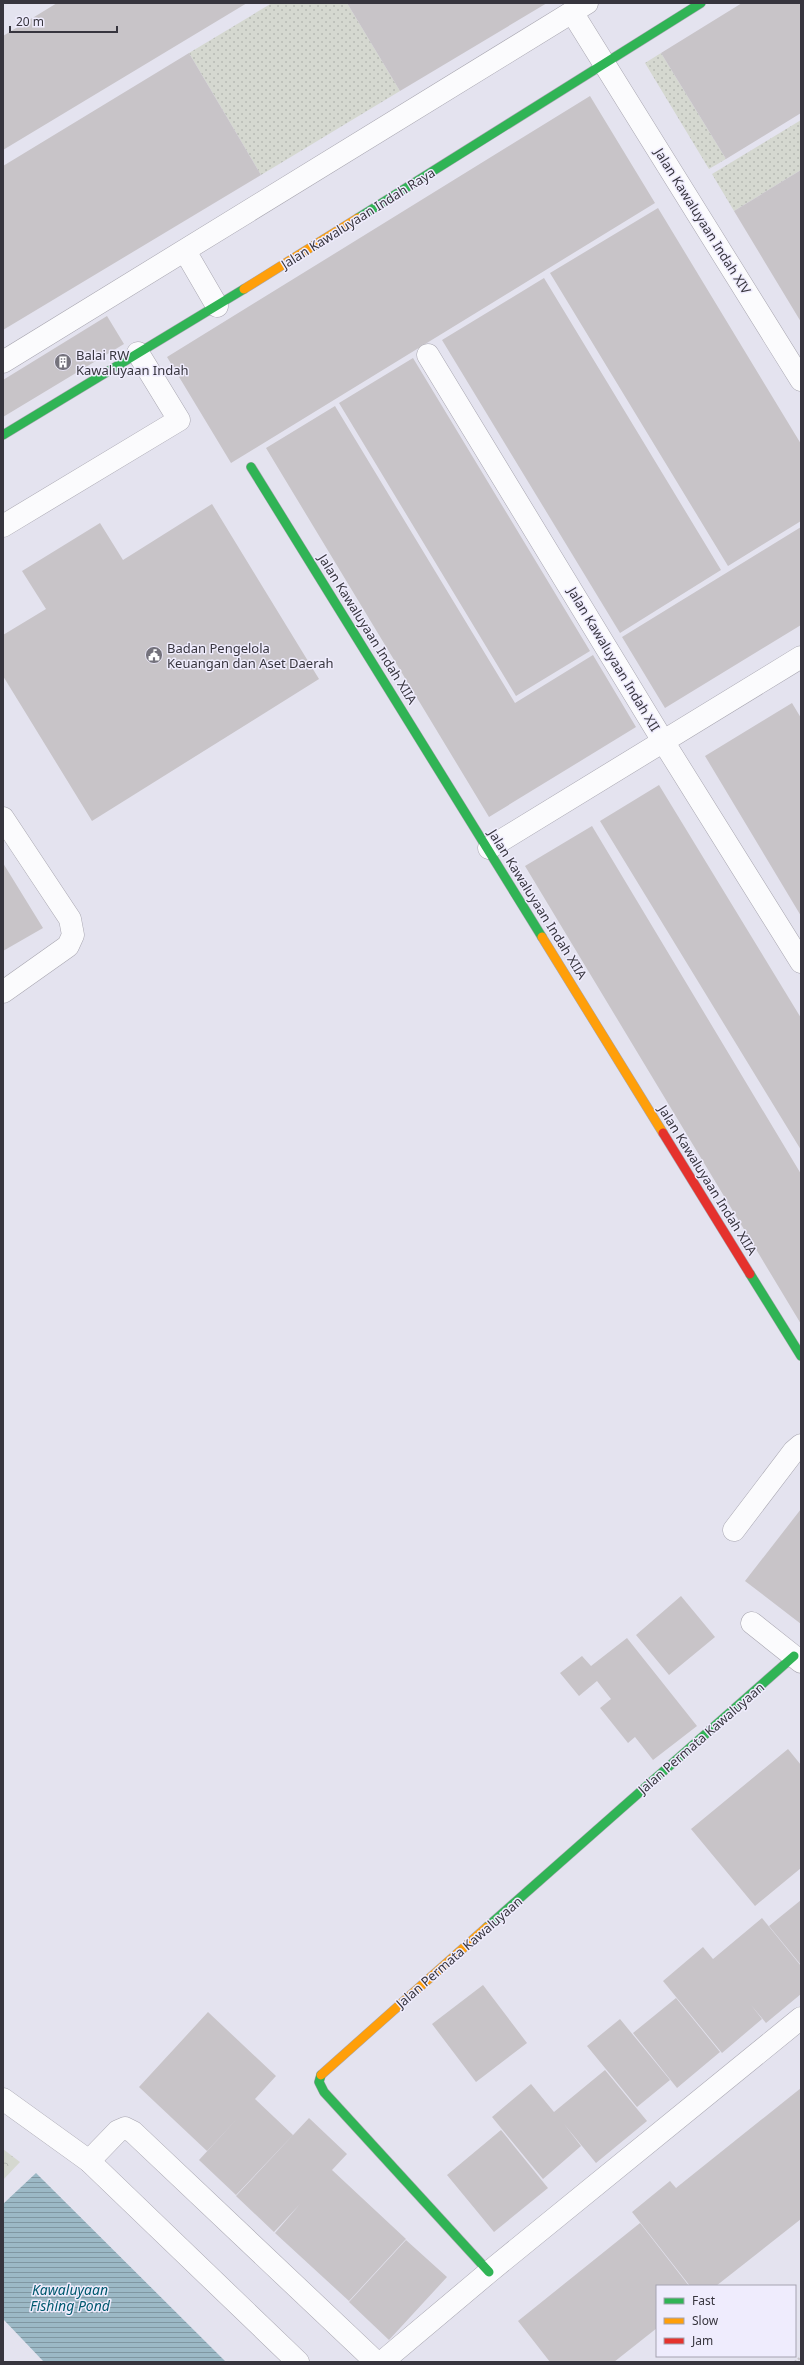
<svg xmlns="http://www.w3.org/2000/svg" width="804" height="2365" viewBox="0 0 804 2365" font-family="'Noto Sans',sans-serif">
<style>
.grass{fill:url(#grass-dots)}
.park{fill:url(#park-crowns)}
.water{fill:url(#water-rules)}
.building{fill:#c8c4c8}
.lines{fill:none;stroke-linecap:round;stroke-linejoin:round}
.lane-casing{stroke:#a8a6b0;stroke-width:23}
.street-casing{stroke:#a8a6b0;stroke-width:23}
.fast-casing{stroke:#a8a6b0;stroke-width:10}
.slow-casing{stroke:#a8a6b0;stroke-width:10}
.jam-casing{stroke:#a8a6b0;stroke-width:10}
.path{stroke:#c7c5cb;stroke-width:2.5;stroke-dasharray:2 2;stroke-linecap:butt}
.lane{stroke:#fbfbfd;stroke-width:22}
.street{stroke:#fbfbfd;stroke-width:22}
.fast{stroke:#30b455;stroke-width:9}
.slow{stroke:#ff9f0a;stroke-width:9}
.jam{stroke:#e5322d;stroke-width:9}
.labels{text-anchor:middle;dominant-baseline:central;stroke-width:3;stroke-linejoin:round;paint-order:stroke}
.street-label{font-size:13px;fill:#37353e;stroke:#efecfd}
.poi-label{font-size:13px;fill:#37353e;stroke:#efecfd;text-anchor:start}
.water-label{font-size:14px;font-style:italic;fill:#00596e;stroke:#efecfd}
</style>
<defs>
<pattern id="grass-dots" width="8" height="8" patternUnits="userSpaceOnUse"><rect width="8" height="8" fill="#d5d8d0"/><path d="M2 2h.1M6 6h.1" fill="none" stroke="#b7bab4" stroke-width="1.8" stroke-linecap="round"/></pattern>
<pattern id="park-crowns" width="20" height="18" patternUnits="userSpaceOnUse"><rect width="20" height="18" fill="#d5d8d0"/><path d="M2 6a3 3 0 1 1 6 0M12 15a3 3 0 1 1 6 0" fill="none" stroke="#b7bab4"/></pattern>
<pattern id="water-rules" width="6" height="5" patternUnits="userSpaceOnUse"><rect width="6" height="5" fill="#9cb9c6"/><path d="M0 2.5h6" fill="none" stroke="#8097a2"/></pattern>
</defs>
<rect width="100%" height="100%" fill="#e4e3ef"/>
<path class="grass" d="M 272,3 L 347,3 L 400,91 L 261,175 L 189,53 Z
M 661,53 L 726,159 L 709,169 L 645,63 Z
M 801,120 L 801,170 L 734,211 L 712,174 Z"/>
<path class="park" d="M 3,2149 L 20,2162 L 3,2180 Z"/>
<path class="water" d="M 36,2173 L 226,2362 L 44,2362 L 3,2319 L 3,2204 Z"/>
<path class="building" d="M 57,3 L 247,3 L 3,150 L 3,36 Z
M 347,3 L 547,3 L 400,91 Z
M 742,3 L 801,3 L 801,113 L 726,159 L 661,53 Z
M 189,53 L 261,175 L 3,330 L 3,166 Z
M 590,96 L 655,203 L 231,463 L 167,357 Z
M 801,170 L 801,322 L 734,211 Z
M 658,208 L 801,444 L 801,521 L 728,566 L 550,273 Z
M 544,278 L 721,570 L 620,633 L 442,340 Z
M 107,316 L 124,344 L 3,417 L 3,380 Z
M 413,358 L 590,651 L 516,696 L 339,403 Z
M 335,406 L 515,703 L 593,655 L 636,727 L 489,817 L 266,448 Z
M 212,504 L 319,679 L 92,821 L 3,676 L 3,635 L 46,609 L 22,571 L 100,523 L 123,560 Z
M 801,527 L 801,625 L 665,708 L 622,637 Z
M 792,703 L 801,718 L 801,916 L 705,756 Z
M 659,785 L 801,1018 L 801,1150 L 600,821 Z
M 592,826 L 801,1174 L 801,1324 L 525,866 Z
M 3,863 L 43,928 L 3,951 Z
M 801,1509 L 801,1624 L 745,1581 Z
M 681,1596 L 715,1637 L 669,1675 L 636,1635 Z
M 627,1638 L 697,1726 L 653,1760 L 635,1737 L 628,1743 L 600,1708 L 611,1699 L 597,1681 L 579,1696 L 560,1673 L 582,1656 L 591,1666 Z
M 788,1749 L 801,1765 L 801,1868 L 755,1906 L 691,1829 Z
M 801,1900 L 801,1965 L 769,1926 Z
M 762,1918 L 801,1966 L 801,1994 L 766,2023 L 751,2005 L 762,2019 L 722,2053 L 663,1981 L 703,1947 L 713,1959 Z
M 483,1985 L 527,2043 L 476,2082 L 432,2024 Z
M 676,1998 L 720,2052 L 677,2088 L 633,2033 Z
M 208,2012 L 276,2076 L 255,2099 L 293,2135 L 236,2195 L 199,2160 L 237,2119 L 207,2151 L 139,2087 Z
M 620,2019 L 670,2080 L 637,2107 L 587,2046 Z
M 605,2070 L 647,2121 L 596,2163 L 564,2124 L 581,2146 L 543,2179 L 492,2117 L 531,2084 L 554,2112 Z
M 801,2088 L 801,2219 L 716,2286 L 690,2286 L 632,2212 L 670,2181 L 676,2188 Z
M 309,2118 L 347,2154 L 332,2170 L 406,2239 L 349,2301 L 275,2233 L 300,2204 L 274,2232 L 236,2196 Z
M 501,2130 L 548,2188 L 494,2232 L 447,2175 Z
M 640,2223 L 689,2286 L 657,2286 L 657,2328 L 614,2362 L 550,2362 L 518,2321 Z
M 406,2240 L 447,2277 L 389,2340 L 349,2302 Z"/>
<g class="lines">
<g class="lane-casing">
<path id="lane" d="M 3,526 L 179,420 L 138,353
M 3,818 L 70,919 L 73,935 L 68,946 L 3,992
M 89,2161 L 118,2131 L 125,2128 L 133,2132 L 376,2362"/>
</g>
<g class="street-casing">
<path id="street" d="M 572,12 L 801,380
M 185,251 L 217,306
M 428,355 L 663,741 L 801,962
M 3,362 L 587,3
M 489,848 L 801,657
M 734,1530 L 794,1451 L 801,1445
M 752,1623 L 801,1662
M 3,2099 L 89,2161 L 298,2362
M 382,2362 L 489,2272 L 801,2018"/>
</g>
<g class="fast-casing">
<path id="fast" d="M 358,218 L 701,3
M 3,435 L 244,289
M 251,467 L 542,937
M 750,1274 L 801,1356
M 487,1927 L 794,1656
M 321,2075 L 319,2082 L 324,2092 L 489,2272"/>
</g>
<g class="slow-casing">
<path id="slow" d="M 244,289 L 358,218
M 542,937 L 663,1133
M 321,2075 L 487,1927"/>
</g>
<g class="jam-casing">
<path id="jam" d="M 663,1133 L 750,1274"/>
</g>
<path class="path" d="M 795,2362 L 801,2357"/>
<use href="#lane" class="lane"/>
<use href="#street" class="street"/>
<use href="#fast" class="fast"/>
<use href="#slow" class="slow"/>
<use href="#jam" class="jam"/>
</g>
<defs>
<g id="building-disc" transform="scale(0.9)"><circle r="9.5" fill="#74727c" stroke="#efecfd"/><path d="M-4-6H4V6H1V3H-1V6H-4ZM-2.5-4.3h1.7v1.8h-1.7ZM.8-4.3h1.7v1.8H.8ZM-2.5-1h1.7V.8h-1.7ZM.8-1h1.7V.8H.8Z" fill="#fff"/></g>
<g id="civic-disc" transform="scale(0.9)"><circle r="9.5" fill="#74727c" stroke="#efecfd"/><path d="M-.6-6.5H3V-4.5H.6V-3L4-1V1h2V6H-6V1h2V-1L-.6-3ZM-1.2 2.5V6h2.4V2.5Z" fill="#fff"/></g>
</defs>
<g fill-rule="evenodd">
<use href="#building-disc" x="63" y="362"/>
<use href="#civic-disc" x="154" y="655"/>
</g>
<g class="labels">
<g class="street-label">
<text transform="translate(358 218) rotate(-32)">Jalan Kawaluyaan Indah Raya</text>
<text transform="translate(703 221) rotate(58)">Jalan Kawaluyaan Indah XIV</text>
<text transform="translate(368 629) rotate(58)">Jalan Kawaluyaan Indah XIIA</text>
<text transform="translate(614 659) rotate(59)">Jalan Kawaluyaan Indah XII</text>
<text transform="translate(538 904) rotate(58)">Jalan Kawaluyaan Indah XIIA</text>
<text transform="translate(708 1180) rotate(58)">Jalan Kawaluyaan Indah XIIA</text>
<text transform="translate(701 1738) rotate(-41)">Jalan Permata Kawaluyaan</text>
<text transform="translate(459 1952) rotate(-41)">Jalan Permata Kawaluyaan</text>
</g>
<g class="poi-label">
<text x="76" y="355">Balai RW<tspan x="76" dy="15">Kawaluyaan Indah</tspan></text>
<text x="167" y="648">Badan Pengelola<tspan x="167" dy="15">Keuangan dan Aset Daerah</tspan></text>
</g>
<g class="water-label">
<text x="70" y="2289">Kawaluyaan<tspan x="70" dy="16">Fishing Pond</tspan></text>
</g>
</g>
<rect width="804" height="2365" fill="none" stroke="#37353e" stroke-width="8"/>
<rect x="656" y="2285" width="140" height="72" fill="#efecfd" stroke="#a5a3b1"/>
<rect x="664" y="2298" width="20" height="6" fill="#30b455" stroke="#a5a3b1"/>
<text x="692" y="2305" font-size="12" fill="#37353e">Fast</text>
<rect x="664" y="2318" width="20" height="6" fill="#ff9f0a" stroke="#a5a3b1"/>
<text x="692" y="2325" font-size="12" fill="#37353e">Slow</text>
<rect x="664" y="2338" width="20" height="6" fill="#e5322d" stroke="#a5a3b1"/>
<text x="692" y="2345" font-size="12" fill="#37353e">Jam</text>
<path d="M10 26v6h107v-6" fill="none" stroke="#37353e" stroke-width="2"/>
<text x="16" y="26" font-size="12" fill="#37353e" stroke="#efecfd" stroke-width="3" paint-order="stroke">20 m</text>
</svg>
